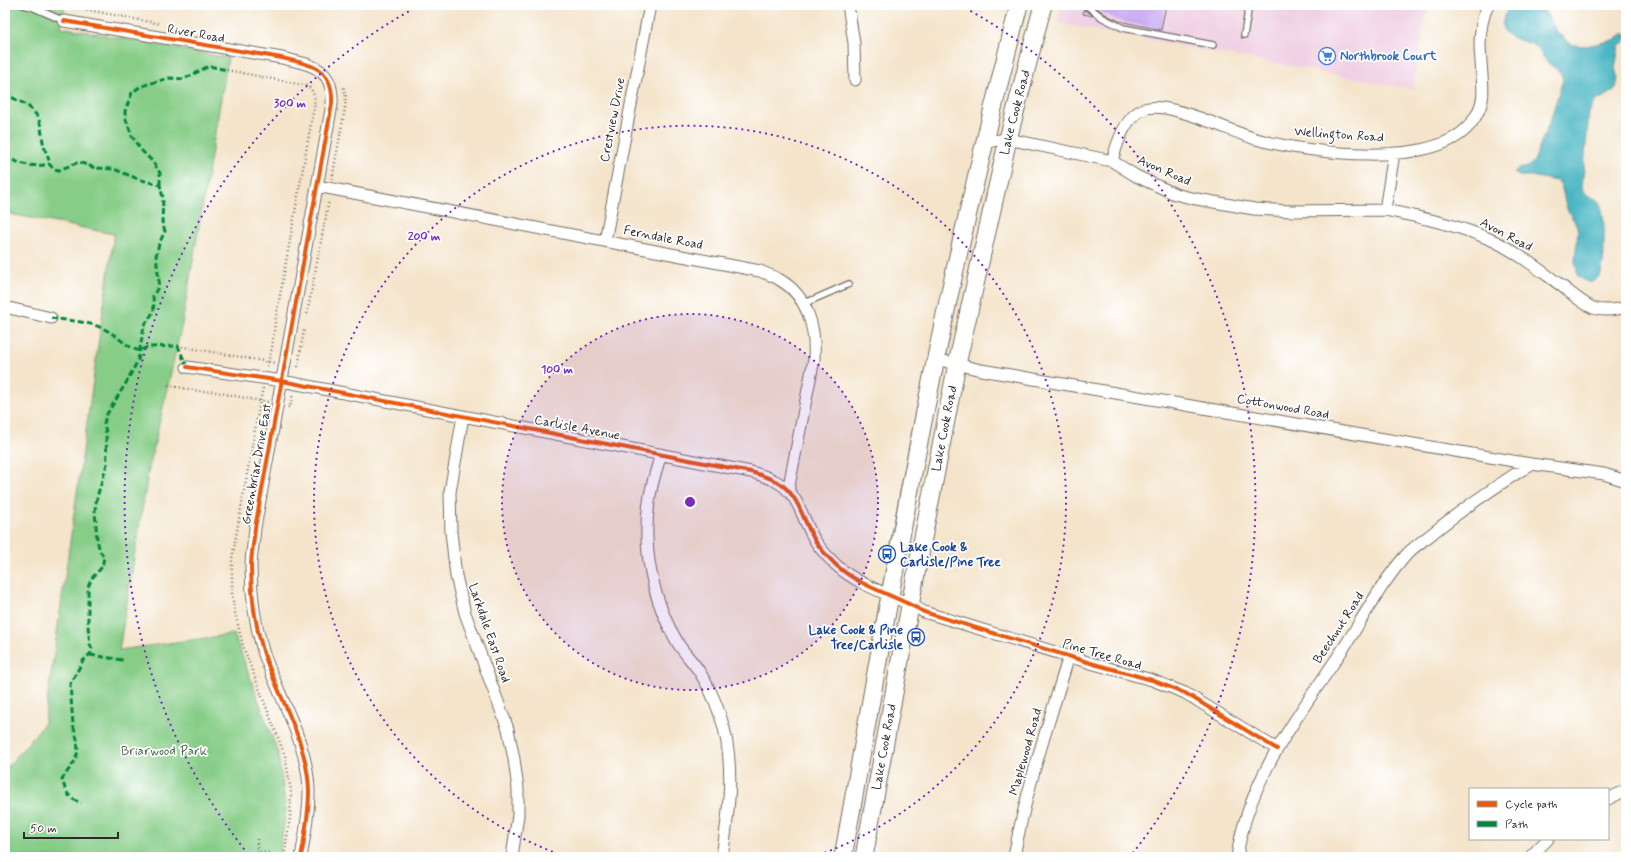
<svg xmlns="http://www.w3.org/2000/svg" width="1631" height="862" viewBox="0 0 1631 862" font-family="Mynerve,sans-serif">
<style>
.built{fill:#f0d0e4}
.green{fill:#87cd88;stroke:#597c5a}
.water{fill:#49b6c3;stroke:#3a7077}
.building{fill:#c6a9f1}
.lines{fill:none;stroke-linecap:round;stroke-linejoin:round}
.lane-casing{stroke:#716c63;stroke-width:8}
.street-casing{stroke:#716c63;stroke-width:13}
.primary-casing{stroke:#716c63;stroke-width:19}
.path{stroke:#716c63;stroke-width:2.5;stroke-dasharray:1 3;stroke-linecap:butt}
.lane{stroke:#fff;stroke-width:5.5}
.street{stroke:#fff;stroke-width:11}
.primary{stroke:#fff;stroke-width:17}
.quiet{stroke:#00873e;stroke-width:3;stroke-dasharray:6 3;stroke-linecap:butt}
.cycleway-casing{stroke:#fff;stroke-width:6}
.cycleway{stroke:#e8590c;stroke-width:4}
.ring{fill:none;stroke:#7b2cbf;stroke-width:2;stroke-dasharray:2 4}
.labels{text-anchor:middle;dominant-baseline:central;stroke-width:3.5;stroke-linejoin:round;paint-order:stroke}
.street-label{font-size:13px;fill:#2b2b2b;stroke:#fff}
.shop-label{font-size:13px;font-weight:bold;fill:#366cbe;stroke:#fff;text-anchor:start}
.transit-label{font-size:13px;font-weight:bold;fill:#164399;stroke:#fff;text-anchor:start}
.park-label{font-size:13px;fill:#4b644c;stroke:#fff}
.centre{fill:#7b2cbf;stroke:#fff;stroke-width:2}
.ring-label{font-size:12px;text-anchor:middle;font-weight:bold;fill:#7b2cbf;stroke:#fff;stroke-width:3.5;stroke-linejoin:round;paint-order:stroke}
</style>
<rect width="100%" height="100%" fill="#fff"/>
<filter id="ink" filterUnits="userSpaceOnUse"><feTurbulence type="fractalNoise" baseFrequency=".025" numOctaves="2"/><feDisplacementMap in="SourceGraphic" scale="8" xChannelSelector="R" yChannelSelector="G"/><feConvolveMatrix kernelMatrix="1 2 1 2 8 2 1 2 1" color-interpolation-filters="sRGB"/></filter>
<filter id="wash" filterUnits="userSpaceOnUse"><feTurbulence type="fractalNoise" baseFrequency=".012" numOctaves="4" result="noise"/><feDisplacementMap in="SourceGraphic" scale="16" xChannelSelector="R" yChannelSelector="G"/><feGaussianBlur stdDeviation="0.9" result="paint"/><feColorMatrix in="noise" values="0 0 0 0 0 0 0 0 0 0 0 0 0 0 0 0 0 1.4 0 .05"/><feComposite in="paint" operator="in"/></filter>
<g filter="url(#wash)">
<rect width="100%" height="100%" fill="#f4e4cb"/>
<path class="built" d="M 1061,5 L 1428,5 L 1412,89 L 1058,23 Z"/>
<path class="green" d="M 5,5 L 65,5 L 61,27 L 228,58 L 182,324 L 148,473 L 119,650 L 234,634 L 278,753 L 286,810 L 279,857 L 5,857 L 5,770 L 44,724 L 114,234 L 5,213 Z"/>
<path class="water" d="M 1511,5 L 1534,5 L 1544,10 L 1557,32 L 1572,45 L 1587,46 L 1614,40 L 1624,33 L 1626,35 L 1626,39 L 1619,47 L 1615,68 L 1618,79 L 1616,88 L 1611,93 L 1594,102 L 1589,113 L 1582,188 C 1588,199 1592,195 1599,202 C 1606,209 1605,263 1601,273 C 1600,277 1595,280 1592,282 L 1587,282 L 1578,276 L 1575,261 L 1578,230 L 1576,224 L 1567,209 L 1561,185 L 1557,181 L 1531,176 L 1519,176 L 1514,172 L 1518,169 L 1528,167 L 1534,161 L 1551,118 L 1563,79 C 1560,67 1551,68 1545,59 C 1541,55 1538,47 1534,45 C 1522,39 1499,39 1503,21 C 1504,15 1507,9 1511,5 Z"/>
<g id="blocks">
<path class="building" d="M 1093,5 L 1166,5 L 1161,30 L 1119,21 L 1105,14 Z
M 1084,9 L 1094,16 L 1083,14 Z"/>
</g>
</g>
<g filter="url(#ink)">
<use href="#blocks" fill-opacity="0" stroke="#716c63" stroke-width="1"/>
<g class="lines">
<g class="lane-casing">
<path id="lane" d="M 24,5 L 32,7 L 64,21
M 1086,5 L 1103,18 L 1123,28 L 1213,45
M 1244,35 L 1249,5
M 803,304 L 849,284"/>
</g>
<g class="street-casing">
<path id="street" d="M 848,5 L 854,43 L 855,80
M 64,21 L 282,58 C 311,65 334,67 332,104 L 255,528 C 254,541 251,554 251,567 C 251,595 255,624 263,651 C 278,696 308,742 309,791 C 309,814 305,835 301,857
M 984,142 L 1008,139 L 1112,161 L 1136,176 L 1175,194 L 1191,198 L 1254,209 L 1292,211 L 1385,210 L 1394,153
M 1112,161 C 1117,144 1125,116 1144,109 C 1168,100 1229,131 1256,139 C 1307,153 1437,171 1472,122 C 1488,100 1482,86 1481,61 C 1479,43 1480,22 1488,5
M 317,186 L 760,271 C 766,274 774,276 780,280 C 808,296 816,329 814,359 L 788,491
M 1385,210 C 1423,218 1459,225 1494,241 C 1519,253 1541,271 1563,287 C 1572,294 1582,303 1593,308 C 1604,312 1615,310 1626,307
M 605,241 L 650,5
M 5,307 L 51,318
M 936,359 L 981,370 L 1531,464 L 1604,474 L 1626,481
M 187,367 L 282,381 L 751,472 C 762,475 772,478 782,485 C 800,498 804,524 816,542 C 821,550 829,558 836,565 C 861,588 896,595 924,612 L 1094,664 L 1152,680 L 1185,693 L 1277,749
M 463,416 L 450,492 L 451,532 L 456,576 L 465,613 L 508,729 L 514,759 L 518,789 L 518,815 L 512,857
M 661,454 C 657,468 652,482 650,496 C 641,546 652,601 679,645 C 685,654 693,662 699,671 C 708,685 715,700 720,715 C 736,760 729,811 722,857
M 1608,799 L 1626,790
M 1014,857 C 1026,789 1049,722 1069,656
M 1237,857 C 1248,777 1302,711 1345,646 C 1364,616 1384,579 1408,553 C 1416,545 1426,539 1434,532 C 1465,507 1498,485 1531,464
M 1530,857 L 1548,839"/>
</g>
<g class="primary-casing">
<g id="primary">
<path d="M 843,857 C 873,691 901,524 936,358 C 960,240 989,122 1019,5"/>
<path id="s1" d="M 864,857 L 914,584 L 957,364 L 1008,139 L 1043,5"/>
</g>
</g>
<path class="path" d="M 67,6 L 161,24
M 227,70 L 308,86 C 315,93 315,98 314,107 L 275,323 L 272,348 L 267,367
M 332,179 L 345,108 L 346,97 L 343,85
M 307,314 L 329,200
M 178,346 L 275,363
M 298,367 L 304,329
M 168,385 L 205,392 L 211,391 L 260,401 L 232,559 L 232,594 L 235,613 L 244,649 L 285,756 L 291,791 L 290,818 L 284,857
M 263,388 L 260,401 L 268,402
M 288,407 L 290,407 L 293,394
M 257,839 L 257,852 L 270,853 L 275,857
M 255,857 L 254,855 L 257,852"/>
<use href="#lane" class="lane"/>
<use href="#street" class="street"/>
<use href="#primary" class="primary"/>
<path class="quiet" d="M 5,5 L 6,5
M 5,49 L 8,56 L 5,66
M 5,81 C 8,104 21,97 33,111 C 44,122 40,136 45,149 C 47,156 49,157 49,164
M 5,156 C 19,164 32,168 49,164 L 54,169 L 59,170 L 79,162 L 95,168 L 114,169 L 138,179 L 160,185 L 163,198 L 162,222 L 165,231 L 159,244 L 156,256 L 159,281 L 157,289 L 153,296 L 154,311 L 144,326 L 138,360 L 126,383 L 107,414 L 104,423 L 106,433 L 107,464 L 97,497 L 95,510 L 97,540 L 100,551 L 104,557 L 102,567 L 92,578 L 88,587 L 88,626 L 90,644 L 92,649 L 91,653 L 83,661 L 70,684 L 73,725 L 77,739 L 78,751 L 75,761 L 62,779 C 66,792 67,797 81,803
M 160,185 L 160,173 L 153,162 L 140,149 L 132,136 L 125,117 L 125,111 L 129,101 L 132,93 L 138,88 L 148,84 L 169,78 L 184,79 L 209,66 L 227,70
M 51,318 C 69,321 90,321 106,330 C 118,336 126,347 140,351 L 147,347 L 178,346 L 187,367
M 90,655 L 123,660"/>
<g class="cycleway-casing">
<path id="cycleway" d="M 64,21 L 282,58 C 311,65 334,67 332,104 L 255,528 C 254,541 251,554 251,567 C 251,595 255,624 263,651 C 278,696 308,742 309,791 C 309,814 305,835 301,857
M 187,367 L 282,381 L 751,472 C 762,475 772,478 782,485 C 800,498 804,524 816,542 C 821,550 829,558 836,565 C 861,588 896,595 924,612 L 1094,664 L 1152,680 L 1185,693 L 1277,749"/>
</g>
<use href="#cycleway" class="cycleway"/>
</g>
</g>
<circle cx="690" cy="502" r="188" fill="#7b2cbf" fill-opacity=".12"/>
<g class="ring">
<circle cx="690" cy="502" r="188"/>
<path d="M564 856A376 376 0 1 1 816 856"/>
<path d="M248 854A565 565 0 0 1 420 5M960 5A565 565 0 0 1 1132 854"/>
</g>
<defs>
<g id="supermarket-ring" transform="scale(0.9)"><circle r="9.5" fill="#fff" stroke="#3f7fe0" stroke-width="1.5"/><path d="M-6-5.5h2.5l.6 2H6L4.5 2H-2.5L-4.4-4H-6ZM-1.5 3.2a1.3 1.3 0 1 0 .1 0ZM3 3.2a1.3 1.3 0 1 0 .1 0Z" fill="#3f7fe0"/></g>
<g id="bus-ring" transform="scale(0.9)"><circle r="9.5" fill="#fff" stroke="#1a4fb4" stroke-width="1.5"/><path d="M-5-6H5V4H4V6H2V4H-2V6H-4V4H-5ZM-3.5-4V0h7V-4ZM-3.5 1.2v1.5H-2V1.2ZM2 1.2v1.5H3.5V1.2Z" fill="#1a4fb4"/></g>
</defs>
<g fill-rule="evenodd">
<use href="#supermarket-ring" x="1327" y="56"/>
<use href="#bus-ring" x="887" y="554"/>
<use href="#bus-ring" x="916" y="637"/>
</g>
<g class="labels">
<g class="street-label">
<text transform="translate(196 34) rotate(10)">River Road</text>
<text stroke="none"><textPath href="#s1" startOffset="760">Lake Cook Road</textPath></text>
<text transform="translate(613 120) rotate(-79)">Crestview Drive</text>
<text transform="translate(1339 135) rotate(4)">Wellington Road</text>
<text transform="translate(1164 171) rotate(24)">Avon Road</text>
<text transform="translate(1506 235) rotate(28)">Avon Road</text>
<text transform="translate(663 238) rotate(11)">Ferndale Road</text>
<text transform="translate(1283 407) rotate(10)">Cottonwood Road</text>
<text transform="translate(577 428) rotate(11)">Carlisle Avenue</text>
<text stroke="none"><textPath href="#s1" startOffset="436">Lake Cook Road</textPath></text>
<text transform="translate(257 464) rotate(-80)">Greenbriar Drive East</text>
<text transform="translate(1339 628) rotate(-57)">Beechnut Road</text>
<text transform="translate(489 633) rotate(71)">Larkdale East Road</text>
<text transform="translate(1102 655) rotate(16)">Pine Tree Road</text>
<text stroke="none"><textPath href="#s1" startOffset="112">Lake Cook Road</textPath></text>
<text transform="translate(1026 752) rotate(-74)">Maplewood Road</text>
</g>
<g class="shop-label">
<text x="1340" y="56">Northbrook Court</text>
</g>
<g class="transit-label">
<text x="900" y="547">Lake Cook &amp;<tspan x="900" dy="15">Carlisle/Pine Tree</tspan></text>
<text x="903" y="630" text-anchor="end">Lake Cook &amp; Pine<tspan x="903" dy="15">Tree/Carlisle</tspan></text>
</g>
<g class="park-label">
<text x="164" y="751">Briarwood Park</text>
</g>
</g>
<circle cx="690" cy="502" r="6" class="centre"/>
<g class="ring-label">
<text x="290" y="107">300 m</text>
<text x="424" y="240">200 m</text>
<text x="557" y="373">100 m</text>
</g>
<rect width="1631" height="862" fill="none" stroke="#fff" stroke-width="20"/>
<rect x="1469" y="788" width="140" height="52" fill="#ffffff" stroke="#aaaaaa"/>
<rect x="1477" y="801" width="20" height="6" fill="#e8590c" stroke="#aaaaaa"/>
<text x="1505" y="808" font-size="12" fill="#2b2b2b">Cycle path</text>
<rect x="1477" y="821" width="20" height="6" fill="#00873e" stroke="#aaaaaa"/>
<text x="1505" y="828" font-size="12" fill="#2b2b2b">Path</text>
<path d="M24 832v6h94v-6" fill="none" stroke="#2b2b2b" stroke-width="2"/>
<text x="30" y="832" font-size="12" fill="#2b2b2b" stroke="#ffffff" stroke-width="3" paint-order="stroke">50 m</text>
</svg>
